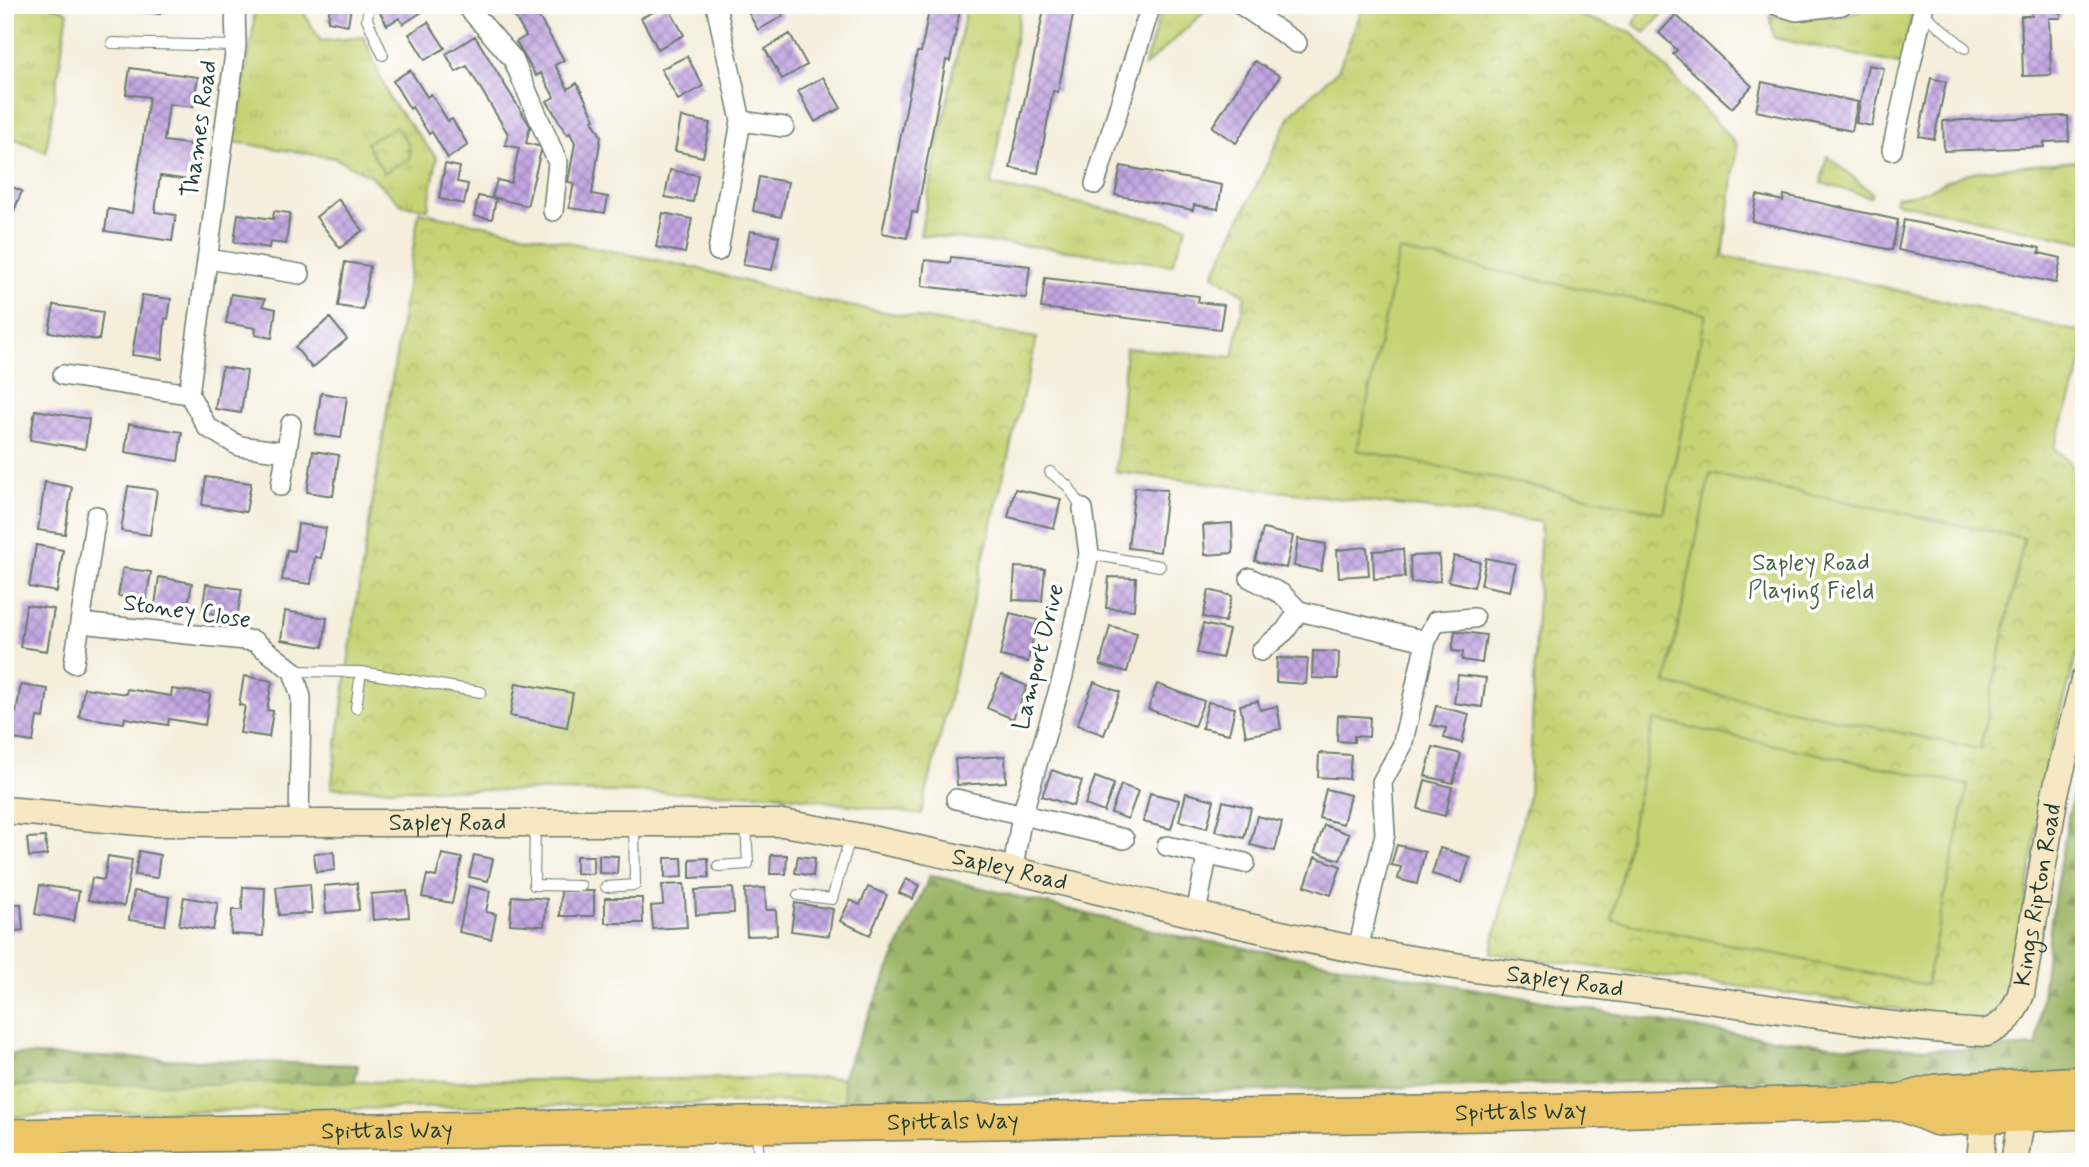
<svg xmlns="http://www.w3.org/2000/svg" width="2089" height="1167" viewBox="0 0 2089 1167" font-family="Mynerve,sans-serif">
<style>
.grass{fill:url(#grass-tufts);stroke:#728854;stroke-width:2}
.forest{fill:url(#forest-firs);stroke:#5e794d;stroke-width:2}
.park{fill:url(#park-crowns);stroke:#728854;stroke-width:2}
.garden{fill:#c6d374;stroke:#728854;stroke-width:2}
.building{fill:url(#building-cross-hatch)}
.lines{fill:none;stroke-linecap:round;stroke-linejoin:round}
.lane-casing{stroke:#6a7b6e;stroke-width:12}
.street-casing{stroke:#6a7b6e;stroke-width:22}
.secondary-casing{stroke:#6a7b6e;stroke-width:29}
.highway-casing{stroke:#6a7b6e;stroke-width:38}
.lane{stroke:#fff;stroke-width:10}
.street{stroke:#fff;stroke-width:19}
.secondary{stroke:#f7e8c3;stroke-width:26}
.highway{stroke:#ecc569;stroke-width:35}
.labels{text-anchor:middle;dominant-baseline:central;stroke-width:7;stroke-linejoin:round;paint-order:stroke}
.street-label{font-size:24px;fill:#1f3d34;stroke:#fff}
.park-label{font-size:24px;fill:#496244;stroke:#fff}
</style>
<defs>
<pattern id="grass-tufts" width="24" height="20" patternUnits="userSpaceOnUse" patternTransform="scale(1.75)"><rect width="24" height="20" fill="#c6d374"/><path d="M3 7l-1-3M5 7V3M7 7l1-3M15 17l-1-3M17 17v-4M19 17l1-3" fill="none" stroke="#aab665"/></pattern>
<pattern id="forest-firs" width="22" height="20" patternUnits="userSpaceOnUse" patternTransform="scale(1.75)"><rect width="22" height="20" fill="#9cb566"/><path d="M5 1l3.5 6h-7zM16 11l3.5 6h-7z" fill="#7f9455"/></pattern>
<pattern id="park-crowns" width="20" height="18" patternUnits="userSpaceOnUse" patternTransform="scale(1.75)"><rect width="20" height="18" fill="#c6d374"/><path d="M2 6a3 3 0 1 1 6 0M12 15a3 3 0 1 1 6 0" fill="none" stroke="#aab665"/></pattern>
<pattern id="building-cross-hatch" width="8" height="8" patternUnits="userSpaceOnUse" patternTransform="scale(1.75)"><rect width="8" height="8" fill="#c3a6e2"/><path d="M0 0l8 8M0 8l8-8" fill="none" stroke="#9e88b8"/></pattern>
</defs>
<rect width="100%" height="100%" fill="#fff"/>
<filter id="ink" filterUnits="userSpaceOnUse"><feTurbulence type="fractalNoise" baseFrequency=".0143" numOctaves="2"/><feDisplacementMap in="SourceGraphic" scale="14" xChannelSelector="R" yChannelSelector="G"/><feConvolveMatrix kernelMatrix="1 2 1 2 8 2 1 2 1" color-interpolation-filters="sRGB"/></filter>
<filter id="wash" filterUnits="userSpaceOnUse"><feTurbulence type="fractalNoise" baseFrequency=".00686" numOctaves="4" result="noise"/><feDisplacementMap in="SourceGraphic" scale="28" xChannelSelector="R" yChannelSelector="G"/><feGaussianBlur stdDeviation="1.57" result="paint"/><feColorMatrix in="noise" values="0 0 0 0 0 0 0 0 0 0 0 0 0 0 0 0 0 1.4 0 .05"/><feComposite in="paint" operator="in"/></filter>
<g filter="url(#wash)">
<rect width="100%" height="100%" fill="#f5eedb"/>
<path class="grass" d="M 5,5 L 51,5 L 68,12 L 46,152 L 5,134 Z
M 253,5 L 299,5 L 321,41 L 364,37 L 390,100 L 437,158 L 428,209 L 402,205 L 371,176 L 335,158 L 234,142 L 254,24 Z
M 967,5 L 1021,5 L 991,185 L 1187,226 L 1172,265 L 1048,248 L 920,235 Z
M 1163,5 L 1212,5 L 1144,67 Z
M 1643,5 L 1671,5 L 1645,33 L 1634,24 Z
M 1874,5 L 1913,5 L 1903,65 L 1774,38 L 1770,16 L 1843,16 Z
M 1827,156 L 1872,193 L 1870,197 L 1821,183 Z
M 2084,160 L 2084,242 L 1895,202 L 1897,196 C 1922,198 1945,179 1969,173 C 2006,165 2046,165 2084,160 Z"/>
<path class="forest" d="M 2084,748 L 2084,1077 L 1675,1081 L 845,1101 L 842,1077 L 930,875 L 1173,935 L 1712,1031 L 1840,1046 L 1967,1050 L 2037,1046 C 2046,946 2059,845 2084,748 Z
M 5,1054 L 358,1065 L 352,1096 L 5,1100 Z"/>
<path class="park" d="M 1364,5 L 1546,5 L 1632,32 L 1737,145 L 1723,256 L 1844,278 L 2084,333 L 2084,358 L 2054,448 L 2084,476 L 2084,629 L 2046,766 L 2012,989 L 1993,1014 L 1975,1022 L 1862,1003 L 1491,953 L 1529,793 L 1541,522 L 1116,472 L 1126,348 L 1233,357 L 1245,295 L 1213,275 L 1291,114 L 1338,70 Z
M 396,126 L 409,145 L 410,158 L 384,173 L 366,143 Z
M 419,212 L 696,268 L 814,300 L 1037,338 L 921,815 L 775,794 L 331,788 L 357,599 Z
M 842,1077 L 845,1101 L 89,1113 L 5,1117 L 5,1086 Z"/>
<path class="garden" d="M 1399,251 L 1706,314 L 1664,513 L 1357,450 Z
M 1710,474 L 2024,538 L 1980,749 L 1666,684 Z
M 1654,720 L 1968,785 L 1926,985 L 1612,920 Z"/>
<g id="blocks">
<path class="building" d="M 132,5 L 161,5 L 160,14 L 131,9 Z
M 330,5 L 351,7 L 348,25 L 328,21 Z
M 385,5 L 418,5 L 422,12 L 403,24 L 399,18 L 387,25 L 378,9 Z
M 508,5 L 532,5 L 564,60 L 555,65 L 568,89 L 577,83 L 595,119 L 592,120 L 601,136 L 592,194 L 608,197 L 605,213 L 569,208 L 574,183 L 568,182 L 575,143 L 570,133 L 567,135 L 547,101 L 554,97 L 541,73 L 536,76 L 516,42 L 526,36 Z
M 667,5 L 684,35 L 658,49 L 641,18 Z
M 744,5 L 777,5 L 783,16 L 758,30 Z
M 930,5 L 961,5 L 950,61 L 946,60 L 917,213 L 912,212 L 907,238 L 882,233 L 917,52 L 921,52 Z
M 1045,5 L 1075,5 L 1058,92 L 1053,91 L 1038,173 L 1010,168 Z
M 2031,5 L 2061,5 L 2061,18 L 2049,18 L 2051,75 L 2023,76 L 2021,16 L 2032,16 Z
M 1676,15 L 1752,86 L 1732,108 L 1673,54 L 1677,50 L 1659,33 Z
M 428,22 L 445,48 L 425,60 L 409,34 Z
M 790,34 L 807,65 L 782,79 L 765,49 Z
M 475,36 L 530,126 L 526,143 L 542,147 L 527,206 L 492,197 L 497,180 L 511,183 L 519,148 L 505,145 L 508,134 L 467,66 L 456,72 L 446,54 Z
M 687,56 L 703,86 L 678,100 L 661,69 Z
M 1255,61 L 1280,76 L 1236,143 L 1212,127 Z
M 1868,65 L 1884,68 L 1872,126 L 1856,123 Z
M 130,68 L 198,77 L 193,107 L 169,104 L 164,141 L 201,146 L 196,181 L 160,176 L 155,212 L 176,215 L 172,241 L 105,231 L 108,209 L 132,213 L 149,97 L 126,94 Z
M 410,70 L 427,97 L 431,94 L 448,121 L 452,119 L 468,145 L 448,158 L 432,132 L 429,134 L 412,107 L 410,109 L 393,81 Z
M 823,77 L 841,108 L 815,122 L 798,91 Z
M 1931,78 L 1946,82 L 1934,139 L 1919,136 Z
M 1762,82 L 1858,102 L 1852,131 L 1756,111 Z
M 2068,116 L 2069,141 L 2044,142 L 2044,147 L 1944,151 L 1943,121 Z
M 681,117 L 710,123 L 703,157 L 675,151 Z
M 445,164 L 460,167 L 457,182 L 468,184 L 464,204 L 439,199 Z
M 1121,166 L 1222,185 L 1218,209 L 1194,205 L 1193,210 L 1115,195 Z
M 670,170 L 698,175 L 693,202 L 665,197 Z
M 759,177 L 788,182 L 781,217 L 753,211 Z
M 5,184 L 22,191 L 9,223 L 5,222 Z
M 1757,195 L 1783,201 L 1784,195 L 1898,220 L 1892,250 L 1752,221 Z
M 478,196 L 496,199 L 492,219 L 474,216 Z
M 338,199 L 363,230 L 340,248 L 316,217 Z
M 274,211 L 290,213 L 286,244 L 270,242 L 269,248 L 234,242 L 238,214 L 273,219 Z
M 663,213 L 692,219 L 685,253 L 656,247 Z
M 1904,220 L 2040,248 L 2039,253 L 2061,258 L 2056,283 L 1898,250 Z
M 750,231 L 779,236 L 772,270 L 743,265 Z
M 951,257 L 1030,266 L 1026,298 L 922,286 L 925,260 L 950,263 Z
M 345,262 L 370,266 L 363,310 L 338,306 Z
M 1045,278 L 1199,296 L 1198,302 L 1224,305 L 1220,329 L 1041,308 Z
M 231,294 L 265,299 L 263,306 L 276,309 L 272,338 L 255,335 L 256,328 L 226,323 Z
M 142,295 L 171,299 L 168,319 L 165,318 L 162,359 L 132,355 Z
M 54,305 L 103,312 L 99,340 L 49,332 Z
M 330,318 L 347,339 L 312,368 L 295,347 Z
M 222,367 L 247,371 L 241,413 L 215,409 Z
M 321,393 L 347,397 L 341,438 L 315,434 Z
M 35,410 L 89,419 L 85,449 L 30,440 Z
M 129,424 L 182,432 L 178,461 L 125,452 Z
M 313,451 L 339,455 L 333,496 L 307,492 Z
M 206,477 L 251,483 L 246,512 L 202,505 Z
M 45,482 L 72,487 L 65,534 L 38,530 Z
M 128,486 L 157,490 L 150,535 L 121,531 Z
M 1135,487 L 1167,490 L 1160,552 L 1128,548 Z
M 1015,489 L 1061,499 L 1054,528 L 1008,517 Z
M 1232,523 L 1233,553 L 1205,555 L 1203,525 Z
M 298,524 L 326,528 L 321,558 L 315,557 L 311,584 L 282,580 L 287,550 L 294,551 Z
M 1263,529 L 1293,536 L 1286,568 L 1255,561 Z
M 1298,539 L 1326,544 L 1321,571 L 1294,566 Z
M 36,545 L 63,550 L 57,592 L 29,587 Z
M 1367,547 L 1369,575 L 1339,577 L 1337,550 Z
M 1403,549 L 1405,577 L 1374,579 L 1373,551 Z
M 1439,555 L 1440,581 L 1411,583 L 1410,556 Z
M 1454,556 L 1480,562 L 1474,587 L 1448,581 Z
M 1486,558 L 1516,564 L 1510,591 L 1481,585 Z
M 1015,567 L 1045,569 L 1042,601 L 1013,600 Z
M 123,568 L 151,572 L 146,600 L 118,596 Z
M 159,577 L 192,583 L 187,610 L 155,605 Z
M 1109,577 L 1136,578 L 1134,610 L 1106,608 Z
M 206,584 L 242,589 L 237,617 L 202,612 Z
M 1209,590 L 1232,596 L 1225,622 L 1203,617 Z
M 26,605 L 54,609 L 47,651 L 20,647 Z
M 285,611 L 327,618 L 323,647 L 281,640 Z
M 1010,613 L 1037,620 L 1028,662 L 1000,656 Z
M 1203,624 L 1229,630 L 1222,658 L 1197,653 Z
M 1110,626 L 1137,633 L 1127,672 L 1100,665 Z
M 1455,631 L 1486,635 L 1482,663 L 1462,660 L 1463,652 L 1452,651 Z
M 1313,651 L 1339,652 L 1338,679 L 1312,678 Z
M 1277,658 L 1308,659 L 1306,684 L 1276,682 Z
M 1001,675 L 1027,686 L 1013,719 L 987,708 Z
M 1458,675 L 1486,678 L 1482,707 L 1454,703 Z
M 244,676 L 272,681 L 267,710 L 273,711 L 269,737 L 240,733 L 245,706 L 239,705 Z
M 1094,682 L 1120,692 L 1104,735 L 1077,725 Z
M 516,683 L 573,693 L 567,727 L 510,716 Z
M 1157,684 L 1204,701 L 1194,726 L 1148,709 Z
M 21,685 L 48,689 L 44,718 L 37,717 L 33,742 L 7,738 L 11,713 L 16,713 Z
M 84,688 L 126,694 L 127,689 L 171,696 L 172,689 L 210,694 L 205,725 L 169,719 L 168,725 L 125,718 L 124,723 L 79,717 Z
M 1258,701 L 1260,710 L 1277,706 L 1281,729 L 1246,736 L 1240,705 Z
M 1208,702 L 1235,708 L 1229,734 L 1202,728 Z
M 1436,706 L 1469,714 L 1462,743 L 1444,738 L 1446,728 L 1431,725 Z
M 1338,715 L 1370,717 L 1369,737 L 1354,736 L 1354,742 L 1337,741 Z
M 1433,747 L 1461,754 L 1453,783 L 1425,776 Z
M 1319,753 L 1351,755 L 1349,779 L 1318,777 Z
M 1005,756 L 1006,782 L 957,785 L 955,759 Z
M 1052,770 L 1082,781 L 1073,806 L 1042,796 Z
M 1095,777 L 1114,784 L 1104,812 L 1085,805 Z
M 1425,780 L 1452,787 L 1445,816 L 1418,809 Z
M 1121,785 L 1138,791 L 1128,819 L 1111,813 Z
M 1326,789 L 1350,795 L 1343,824 L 1319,818 Z
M 1150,793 L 1179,800 L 1171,829 L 1143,822 Z
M 1186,793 L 1214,800 L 1207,828 L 1179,821 Z
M 1223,801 L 1251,808 L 1244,838 L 1215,831 Z
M 1257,816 L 1282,822 L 1275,851 L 1250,845 Z
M 1324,825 L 1349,834 L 1340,860 L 1315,852 Z
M 45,837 L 47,855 L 29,857 L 27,838 Z
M 1397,845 L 1425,852 L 1417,884 L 1398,879 L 1401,867 L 1391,865 Z
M 1440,848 L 1470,857 L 1462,883 L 1432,874 Z
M 139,851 L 160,855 L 157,878 L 135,875 Z
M 334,852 L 335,870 L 316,872 L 314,853 Z
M 442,854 L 462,858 L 452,903 L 422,897 L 427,875 L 436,877 Z
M 474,855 L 493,859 L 488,881 L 469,877 Z
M 599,855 L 618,856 L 617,874 L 599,873 Z
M 771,855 L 787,855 L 786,874 L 770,874 Z
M 108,856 L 132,860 L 124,906 L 88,900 L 92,878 L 104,880 Z
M 576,856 L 593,856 L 593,874 L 576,873 Z
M 798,856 L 815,858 L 813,876 L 795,873 Z
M 1315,857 L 1341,866 L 1331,895 L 1305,886 Z
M 665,858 L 682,858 L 683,877 L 665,878 Z
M 708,858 L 709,877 L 690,878 L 690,859 Z
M 906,879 L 919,885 L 913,899 L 899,893 Z
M 357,883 L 359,910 L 326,913 L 324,886 Z
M 11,884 L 12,904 L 21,904 L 23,930 L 5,932 L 5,885 Z
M 310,884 L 312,913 L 279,915 L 276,887 Z
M 684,884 L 687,927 L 653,929 L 651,906 L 663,905 L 662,885 Z
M 40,885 L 79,891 L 74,921 L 35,914 Z
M 469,886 L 490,891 L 486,912 L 496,914 L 491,939 L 459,932 Z
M 243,887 L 265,888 L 263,936 L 231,934 L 232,910 L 242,910 Z
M 868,887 L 887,895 L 870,935 L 840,921 L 850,900 L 860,905 Z
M 733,888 L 734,913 L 696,915 L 695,890 Z
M 765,888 L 766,910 L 776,910 L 777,935 L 747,936 L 745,889 Z
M 134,891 L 169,897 L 165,925 L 129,920 Z
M 407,891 L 409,917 L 373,920 L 371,894 Z
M 561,891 L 594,891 L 594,916 L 560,916 Z
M 512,896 L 547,899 L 544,926 L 510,924 Z
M 184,897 L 218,903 L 213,930 L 179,925 Z
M 605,898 L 642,898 L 643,923 L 605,923 Z
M 795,903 L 833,909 L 829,936 L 791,931 Z"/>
</g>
</g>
<g filter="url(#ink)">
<use href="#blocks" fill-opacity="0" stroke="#6a7b6e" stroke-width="2"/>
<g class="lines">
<g class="lane-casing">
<path id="lane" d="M 369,5 L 367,19 L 383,55
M 1924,14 L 1965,48
M 112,43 L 236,46
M 1050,472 L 1068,486 L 1083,509
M 1089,554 L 1160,566
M 293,671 L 361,672 L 481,692
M 356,708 L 361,672
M 535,824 L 534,885 L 581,886
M 718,866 L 748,864 L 746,824
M 606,887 L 635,885 L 634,823
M 798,895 L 832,899 L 850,838
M 757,1132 L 759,1162"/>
</g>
<g class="street-casing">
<path id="street" d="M 235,5 L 236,46 L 189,394 L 207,427 L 239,446 L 286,452
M 466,5 L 513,59 L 558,163 L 553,211
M 716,5 L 741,121 L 718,251
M 1241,5 L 1297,43
M 1776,5 L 1796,11 L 1842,5
M 741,121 L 784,127
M 1892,150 L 1924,5
M 1095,184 L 1151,5
M 208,259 L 300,274
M 63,375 L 189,394
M 281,486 L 291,424
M 1250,578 L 1282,594 L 1299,611 L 1285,631 L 1261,651
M 1299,611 L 1426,641
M 80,623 L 254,641 L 293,671 L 301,697 L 299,825
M 74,663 L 96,516
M 956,799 L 1124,839
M 1167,846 L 1245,863
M 1013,868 L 1022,815 L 1063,676 L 1089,554 L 1083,509
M 1196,913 L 1207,857
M 1358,949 L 1385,834 L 1382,782 L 1402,746 L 1426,641 L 1436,621 L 1474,618"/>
</g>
<g class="secondary-casing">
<g id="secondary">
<path id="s1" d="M 5,810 L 151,823 L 782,823 C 977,854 1165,913 1359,950 C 1479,972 1602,986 1724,1002 C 1811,1014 1898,1028 1986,1033 C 2007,1024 2013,1014 2021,994 L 2055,794 L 2084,680"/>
<path d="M 1980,1162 L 1984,1117 L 2003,1089 L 2022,1114 L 2014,1162"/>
</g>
</g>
<g class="highway-casing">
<g id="highway">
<path d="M 1900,1102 L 1938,1118 L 2084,1111"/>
<path id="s2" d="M 5,1137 L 1484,1113 L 1900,1102 L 1937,1092 L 2084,1084"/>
</g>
</g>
<use href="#lane" class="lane"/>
<use href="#street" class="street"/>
<use href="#secondary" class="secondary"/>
<use href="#highway" class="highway"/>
</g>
</g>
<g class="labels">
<g class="street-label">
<text transform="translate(200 129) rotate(-82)">Thames Road</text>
<text transform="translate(187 612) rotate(8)">Stoney Close</text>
<text transform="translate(1039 657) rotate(-76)">Lamport Drive</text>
<text stroke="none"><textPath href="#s1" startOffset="443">Sapley Road</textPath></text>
<text stroke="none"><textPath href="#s1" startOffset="1010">Sapley Road</textPath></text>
<text stroke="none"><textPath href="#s1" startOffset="2156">Kings Ripton Road</textPath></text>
<text stroke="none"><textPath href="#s1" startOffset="1577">Sapley Road</textPath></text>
<text stroke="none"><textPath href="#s2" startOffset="1516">Spittals Way</textPath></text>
<text stroke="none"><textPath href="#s2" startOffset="948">Spittals Way</textPath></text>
<text stroke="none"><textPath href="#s2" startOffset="382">Spittals Way</textPath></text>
</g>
<g class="park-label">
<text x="1811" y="563">Sapley Road<tspan x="1811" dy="28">Playing Field</tspan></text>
</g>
</g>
<rect width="2089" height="1167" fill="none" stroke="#fff" stroke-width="28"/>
</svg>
